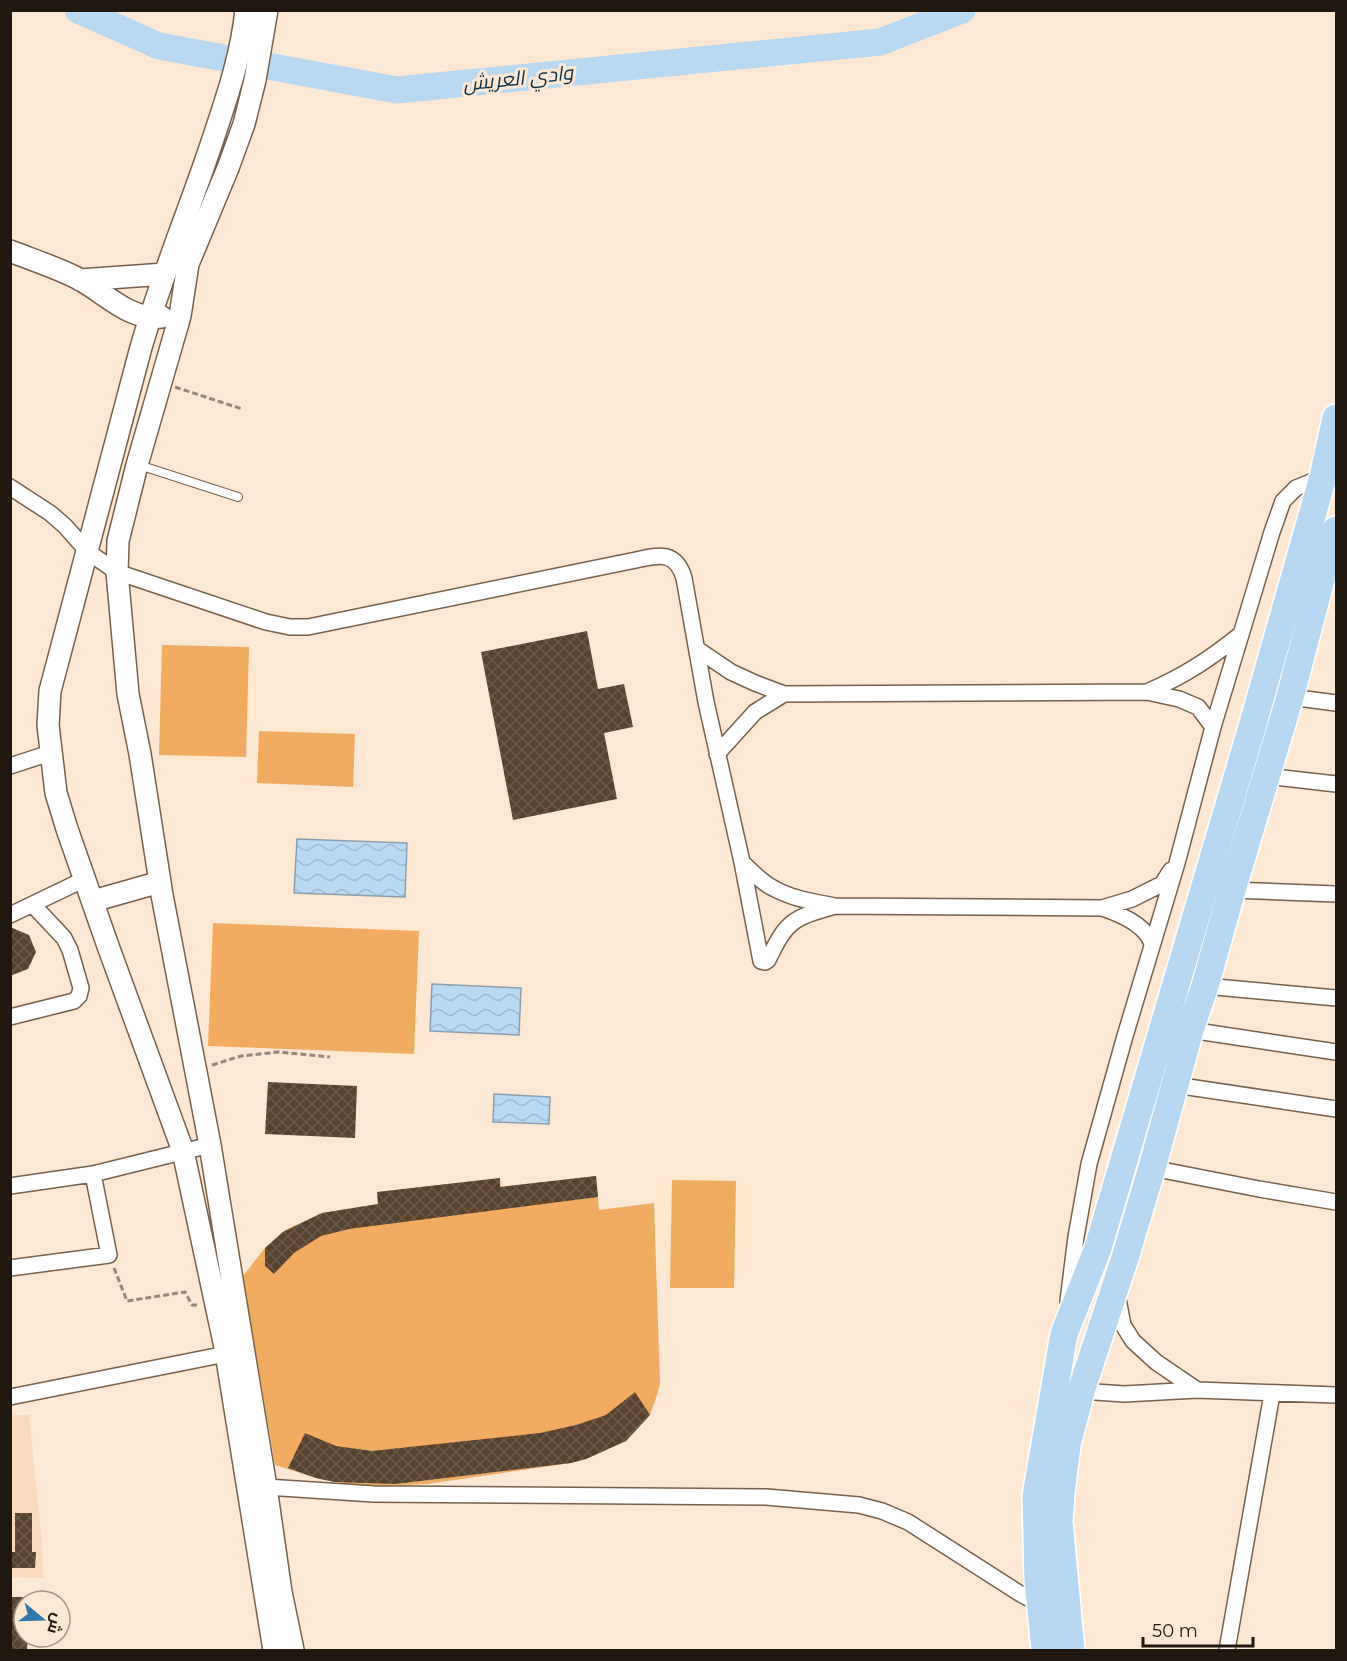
<svg xmlns="http://www.w3.org/2000/svg" width="1347" height="1661" viewBox="0 0 1347 1661" font-family="Montserrat,Cairo,sans-serif">
<style>
.built{fill:#fadabb}
.green{fill:#f2ac61}
.water{fill:url(#water-waves);stroke:#8a9fae;stroke-width:1.5}
.lines{fill:none;stroke-linecap:round;stroke-linejoin:round}
.river{stroke:#b7d9f3;stroke-width:27}
.building{fill:url(#building-cross-hatch)}
.lane-casing{stroke:#76604a;stroke-width:10}
.street-casing{stroke:#76604a;stroke-width:18}
.secondary-casing{stroke:#76604a;stroke-width:24}
.highway-casing{stroke:#fff;stroke-width:30}
.path{stroke:#978778;stroke-width:3;stroke-dasharray:6 3;stroke-linecap:butt}
.lane{stroke:#fff;stroke-width:8}
.street{stroke:#fff;stroke-width:15}
.secondary{stroke:#fff;stroke-width:21}
.highway{stroke:#b6d8f3;stroke-width:27}
.labels{text-anchor:middle;dominant-baseline:central;stroke-width:6;stroke-linejoin:round;paint-order:stroke}
.water-label{font-size:20px;font-style:italic;fill:#09314b;stroke:#fde8d3}
</style>
<defs>
<pattern id="water-waves" width="16" height="10" patternUnits="userSpaceOnUse" patternTransform="scale(1.5)"><rect width="16" height="10" fill="#b7d9f3"/><path d="M0 5q4-4 8 0t8 0" fill="none" stroke="#9dbacf"/></pattern>
<pattern id="building-cross-hatch" width="8" height="8" patternUnits="userSpaceOnUse" patternTransform="scale(1.5)"><rect width="8" height="8" fill="#57422d"/><path d="M0 0l8 8M0 8l8-8" fill="none" stroke="#6b5a49"/></pattern>
</defs>
<rect width="100%" height="100%" fill="#fde8d3"/>
<path class="built" d="M 11,1415 L 29,1415 L 42,1542 L 43,1578 L 11,1577 Z"/>
<path class="green" d="M 162,645 L 249,647 L 246,757 L 159,755 Z
M 259,731 L 355,734 L 353,787 L 257,783 Z
M 213,923 L 419,931 L 414,1054 L 208,1046 Z
M 596,1176 L 599,1210 L 654,1203 L 660,1384 L 656,1398 L 650,1415 L 626,1441 L 586,1459 L 571,1463 L 427,1484 L 382,1486 L 346,1484 L 316,1478 L 275,1465 L 243,1276 L 265,1248 L 285,1230 L 322,1213 L 378,1204 L 377,1192 L 500,1178 L 501,1187 Z
M 672,1180 L 736,1181 L 734,1288 L 670,1288 Z"/>
<path class="water" d="M 297,839 L 407,843 L 405,897 L 294,893 Z
M 432,984 L 521,988 L 519,1035 L 430,1031 Z
M 494,1094 L 550,1097 L 549,1124 L 493,1122 Z"/>
<g class="lines">
<path class="river" d="M 78,10 L 159,46 L 397,90 L 880,42 L 962,10"/>
</g>
<path class="building" d="M 587,631 L 598,689 L 624,684 L 633,727 L 604,733 L 617,799 L 513,820 L 481,652 Z
M 10,927 L 29,935 L 36,952 L 28,969 L 10,976 Z
M 268,1082 L 357,1086 L 355,1138 L 265,1134 Z
M 596,1176 L 598,1197 L 349,1229 L 321,1236 L 294,1253 L 274,1274 L 265,1266 L 265,1248 L 283,1232 L 322,1213 L 378,1204 L 377,1192 L 500,1178 L 500,1187 Z
M 635,1392 L 650,1415 L 626,1441 L 586,1459 L 571,1463 L 395,1484 L 334,1482 L 316,1478 L 288,1468 L 305,1433 L 336,1446 L 372,1451 L 540,1433 L 576,1425 L 606,1415 Z
M 15,1513 L 32,1513 L 32,1552 L 36,1552 L 35,1568 L 10,1568 L 10,1552 L 15,1552 Z
M 10,1597 L 24,1597 L 24,1637 L 28,1637 L 27,1650 L 10,1650 Z"/>
<g class="lines">
<g class="lane-casing">
<path id="lane" d="M 139,465 L 238,497"/>
</g>
<g class="street-casing">
<path id="street" d="M 10,487 L 50,513 L 65,526 L 88,552 L 117,572 L 266,622 L 290,627 L 308,627 L 631,561 C 655,556 675,548 684,578 L 706,702 L 742,862 L 761,961 L 765,962 L 768,960 C 787,920 793,918 835,906
M 697,649 L 731,672 L 755,683 L 784,694 L 1147,692 L 1179,699 L 1198,707 L 1213,727
M 1147,692 C 1184,676 1210,659 1241,634
M 1290,697 L 1336,703
M 717,754 L 755,712 L 784,694
M 10,766 L 50,753
M 1266,776 L 1336,784
M 742,862 C 752,872 762,883 775,889 C 793,899 815,902 835,906 L 1102,908 C 1120,914 1146,925 1152,944
M 1232,890 L 1336,894
M 1102,908 L 1132,899 L 1162,884 L 1171,870
M 10,915 L 85,879
M 1205,986 L 1336,998
M 10,1017 L 74,1001 L 79,996 L 81,988 L 70,950 L 64,938 L 33,905
M 1190,1030 L 1336,1052
M 1175,1085 L 1336,1109
M 1152,1168 L 1259,1189 L 1336,1202
M 10,1186 L 93,1174 L 210,1145
M 10,1268 L 109,1255 L 93,1174
M 1117,1294 L 1123,1325 L 1133,1341 L 1156,1362 L 1197,1390
M 1068,1301 L 1076,1237 L 1089,1164 L 1125,1036 L 1177,863 L 1213,727 L 1272,532 L 1283,501 L 1296,488 L 1323,477
M 1081,1391 L 1124,1394 L 1197,1390 L 1336,1395
M 10,1397 L 226,1354
M 266,1487 L 374,1494 L 766,1497 L 859,1505 L 882,1511 L 908,1522 L 1019,1593 L 1041,1605
M 1227,1650 L 1272,1394"/>
</g>
<g class="secondary-casing">
<path id="secondary" d="M 246,10 C 242,51 229,91 216,130 C 192,204 161,276 140,351 L 50,691 L 48,725 L 56,793 L 67,829 L 108,946 L 183,1151 L 225,1347 L 274,1650
M 267,10 L 255,80 L 244,124 L 228,168 L 188,264 L 180,316 L 137,465 L 118,541 L 117,572 L 128,694 L 140,754 L 162,895 L 210,1145 L 266,1487 L 281,1592 L 293,1650
M 10,251 C 33,260 58,268 79,279 C 107,294 128,320 162,317
M 80,280 L 165,274
M 93,901 L 160,882"/>
</g>
<g class="highway-casing">
<path id="highway" d="M 1045,1650 L 1038,1580 L 1036,1496 L 1064,1334 L 1098,1248 L 1252,727 L 1323,477 L 1336,418
M 1071,1650 L 1059,1522 L 1061,1493 L 1067,1445 L 1081,1391 L 1125,1258 L 1152,1168 L 1190,1030 L 1205,986 L 1232,890 L 1290,697 L 1330,546 L 1336,530"/>
</g>
<path class="path" d="M 175,387 L 242,409
M 212,1065 L 241,1056 L 279,1052 L 330,1057
M 114,1268 L 127,1301 L 185,1292 L 192,1305 L 200,1305"/>
<use href="#lane" class="lane"/>
<use href="#street" class="street"/>
<use href="#secondary" class="secondary"/>
<use href="#highway" class="highway"/>
</g>
<g class="labels">
<g class="water-label">
<text transform="translate(518 78) rotate(-6)">وادي العريش</text>
</g>
</g>
<rect width="1347" height="1661" fill="none" stroke="#20170e" stroke-width="24"/>
<g transform="translate(42 1619) rotate(109)"><circle r="28" fill="#fde8d3" stroke="#a59484" stroke-width="1.5"/>
<path d="M0-4.5L10 22L0 15L-10 22Z" fill="#2c78ab"/>
<text y="-9" font-size="16" font-weight="bold" text-anchor="middle" fill="#20170e">ش</text>
</g>
<path d="M1143 1637v9h110v-9" fill="none" stroke="#20170e" stroke-width="3"/>
<text x="1152" y="1637" font-size="18" fill="#20170e" stroke="#fde8d3" stroke-width="4.5" paint-order="stroke">50 m</text>
</svg>
